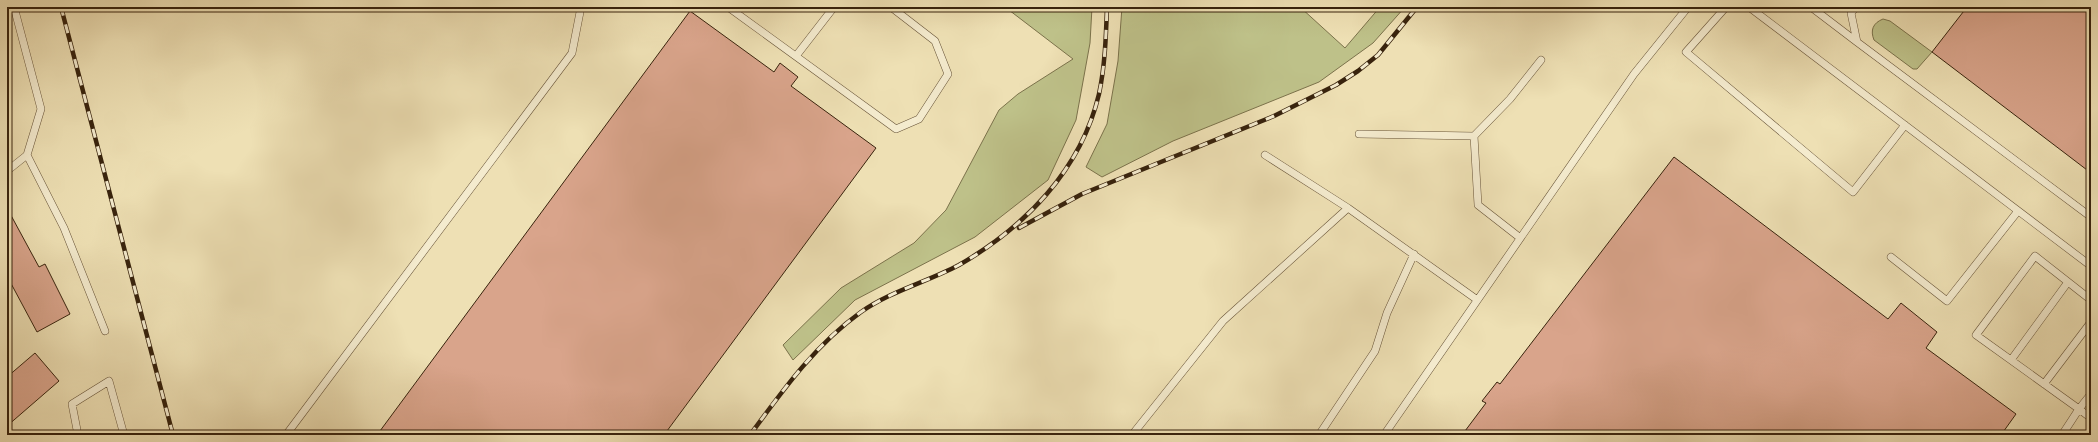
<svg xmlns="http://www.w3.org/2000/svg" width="2098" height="442" viewBox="0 0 2098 442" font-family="'Gentium Book Plus',serif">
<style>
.green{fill:#bec189;stroke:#7b724b}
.building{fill:#d9a48b;stroke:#38230d}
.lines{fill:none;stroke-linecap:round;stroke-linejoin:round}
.service-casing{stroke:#665237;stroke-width:8}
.service{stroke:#f4ebce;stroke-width:7}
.rail-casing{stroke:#38230d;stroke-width:4.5}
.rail{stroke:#f4ebce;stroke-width:3;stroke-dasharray:9;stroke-linecap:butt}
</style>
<rect width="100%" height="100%" fill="#eee0b4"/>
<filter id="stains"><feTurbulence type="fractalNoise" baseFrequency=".005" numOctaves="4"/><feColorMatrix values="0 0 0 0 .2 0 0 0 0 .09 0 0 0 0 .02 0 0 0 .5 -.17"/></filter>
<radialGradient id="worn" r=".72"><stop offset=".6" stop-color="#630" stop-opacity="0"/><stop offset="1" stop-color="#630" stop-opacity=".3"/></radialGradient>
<path class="green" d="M 1005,7 L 1092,7 L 1090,43 L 1076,120 L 1048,180 L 975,237 L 855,300 L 793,360 L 783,345 L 841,288 L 914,243 L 946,210 L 999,110 L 1018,94 L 1073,59 Z
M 1122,7 L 1300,7 L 1345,48 L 1380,7 L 1405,7 L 1373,43 L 1319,82 L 1173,141 L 1102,177 L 1086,167 L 1107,124 L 1118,61 Z
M 1883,19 L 1890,21 L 1932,52 L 1917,69 L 1913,69 L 1874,40 C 1870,30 1873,23 1883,19 Z"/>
<path class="building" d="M 1967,7 L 2091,7 L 2091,173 L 1932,52 Z
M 690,11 L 774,72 L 780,63 L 798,77 L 791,86 L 876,148 L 664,435 L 377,435 Z
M 1674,157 L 1888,319 L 1901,303 L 1937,332 L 1926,348 L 2016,414 L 2001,435 L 1462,435 L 1486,403 L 1482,401 L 1497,382 L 1500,384 Z
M 7,208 L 39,267 L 45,264 L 70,314 L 37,332 L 7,276 Z
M 35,353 L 59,381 L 7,426 L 7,377 Z"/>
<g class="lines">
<g class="service-casing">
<path id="service" d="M 14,7 L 41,109 L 27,155 L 64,228 L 105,331
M 728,7 L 896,129 L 919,119 L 948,74 L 935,41 L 891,7
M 1726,7 L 1686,52 L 1853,192 L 1905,125
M 1749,7 L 2091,266
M 1811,7 L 1857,42
M 1856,7 L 1851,13 L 1857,42 L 2091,217
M 796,56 L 834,7
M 1359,134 L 1474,136 L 1510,99 L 1541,60
M 1474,136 L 1478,205 L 1519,237
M 1265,155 L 1348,208
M 7,171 L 27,155
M 1891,257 L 1947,301 L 2018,211
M 2011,360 L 2068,282
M 2044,384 L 2091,322
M 2091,394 L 2079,409 L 2091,418
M 78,435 L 72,404 L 109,381 L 124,435
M 286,435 L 572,53 L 581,7
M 1132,435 L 1223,321 L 1348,208 L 1476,299
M 1319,435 L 1375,351 L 1387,313 L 1414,254
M 1384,435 L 1634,74 L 1688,7
M 2062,435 L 2079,409 L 1976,335 L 2035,256 L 2091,300"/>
</g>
<use href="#service" class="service"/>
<g class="rail-casing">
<path id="rail" d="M 61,7 L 173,435
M 1019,228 L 1082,194 L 1274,116 L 1336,85 L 1358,71 L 1378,55 L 1417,7
M 750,435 C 783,390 815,345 861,312 C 891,291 927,282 959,265 C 1025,227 1081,170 1099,94 C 1105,66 1106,36 1107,7"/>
</g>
<use href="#rail" class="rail"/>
</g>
<rect width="2098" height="442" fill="none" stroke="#eee0b4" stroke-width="24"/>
<rect x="8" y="8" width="2082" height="426" fill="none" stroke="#38230d" stroke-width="2"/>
<rect x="12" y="12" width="2074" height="418" fill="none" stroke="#38230d"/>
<rect width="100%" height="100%" filter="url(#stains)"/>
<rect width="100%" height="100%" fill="url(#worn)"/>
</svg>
